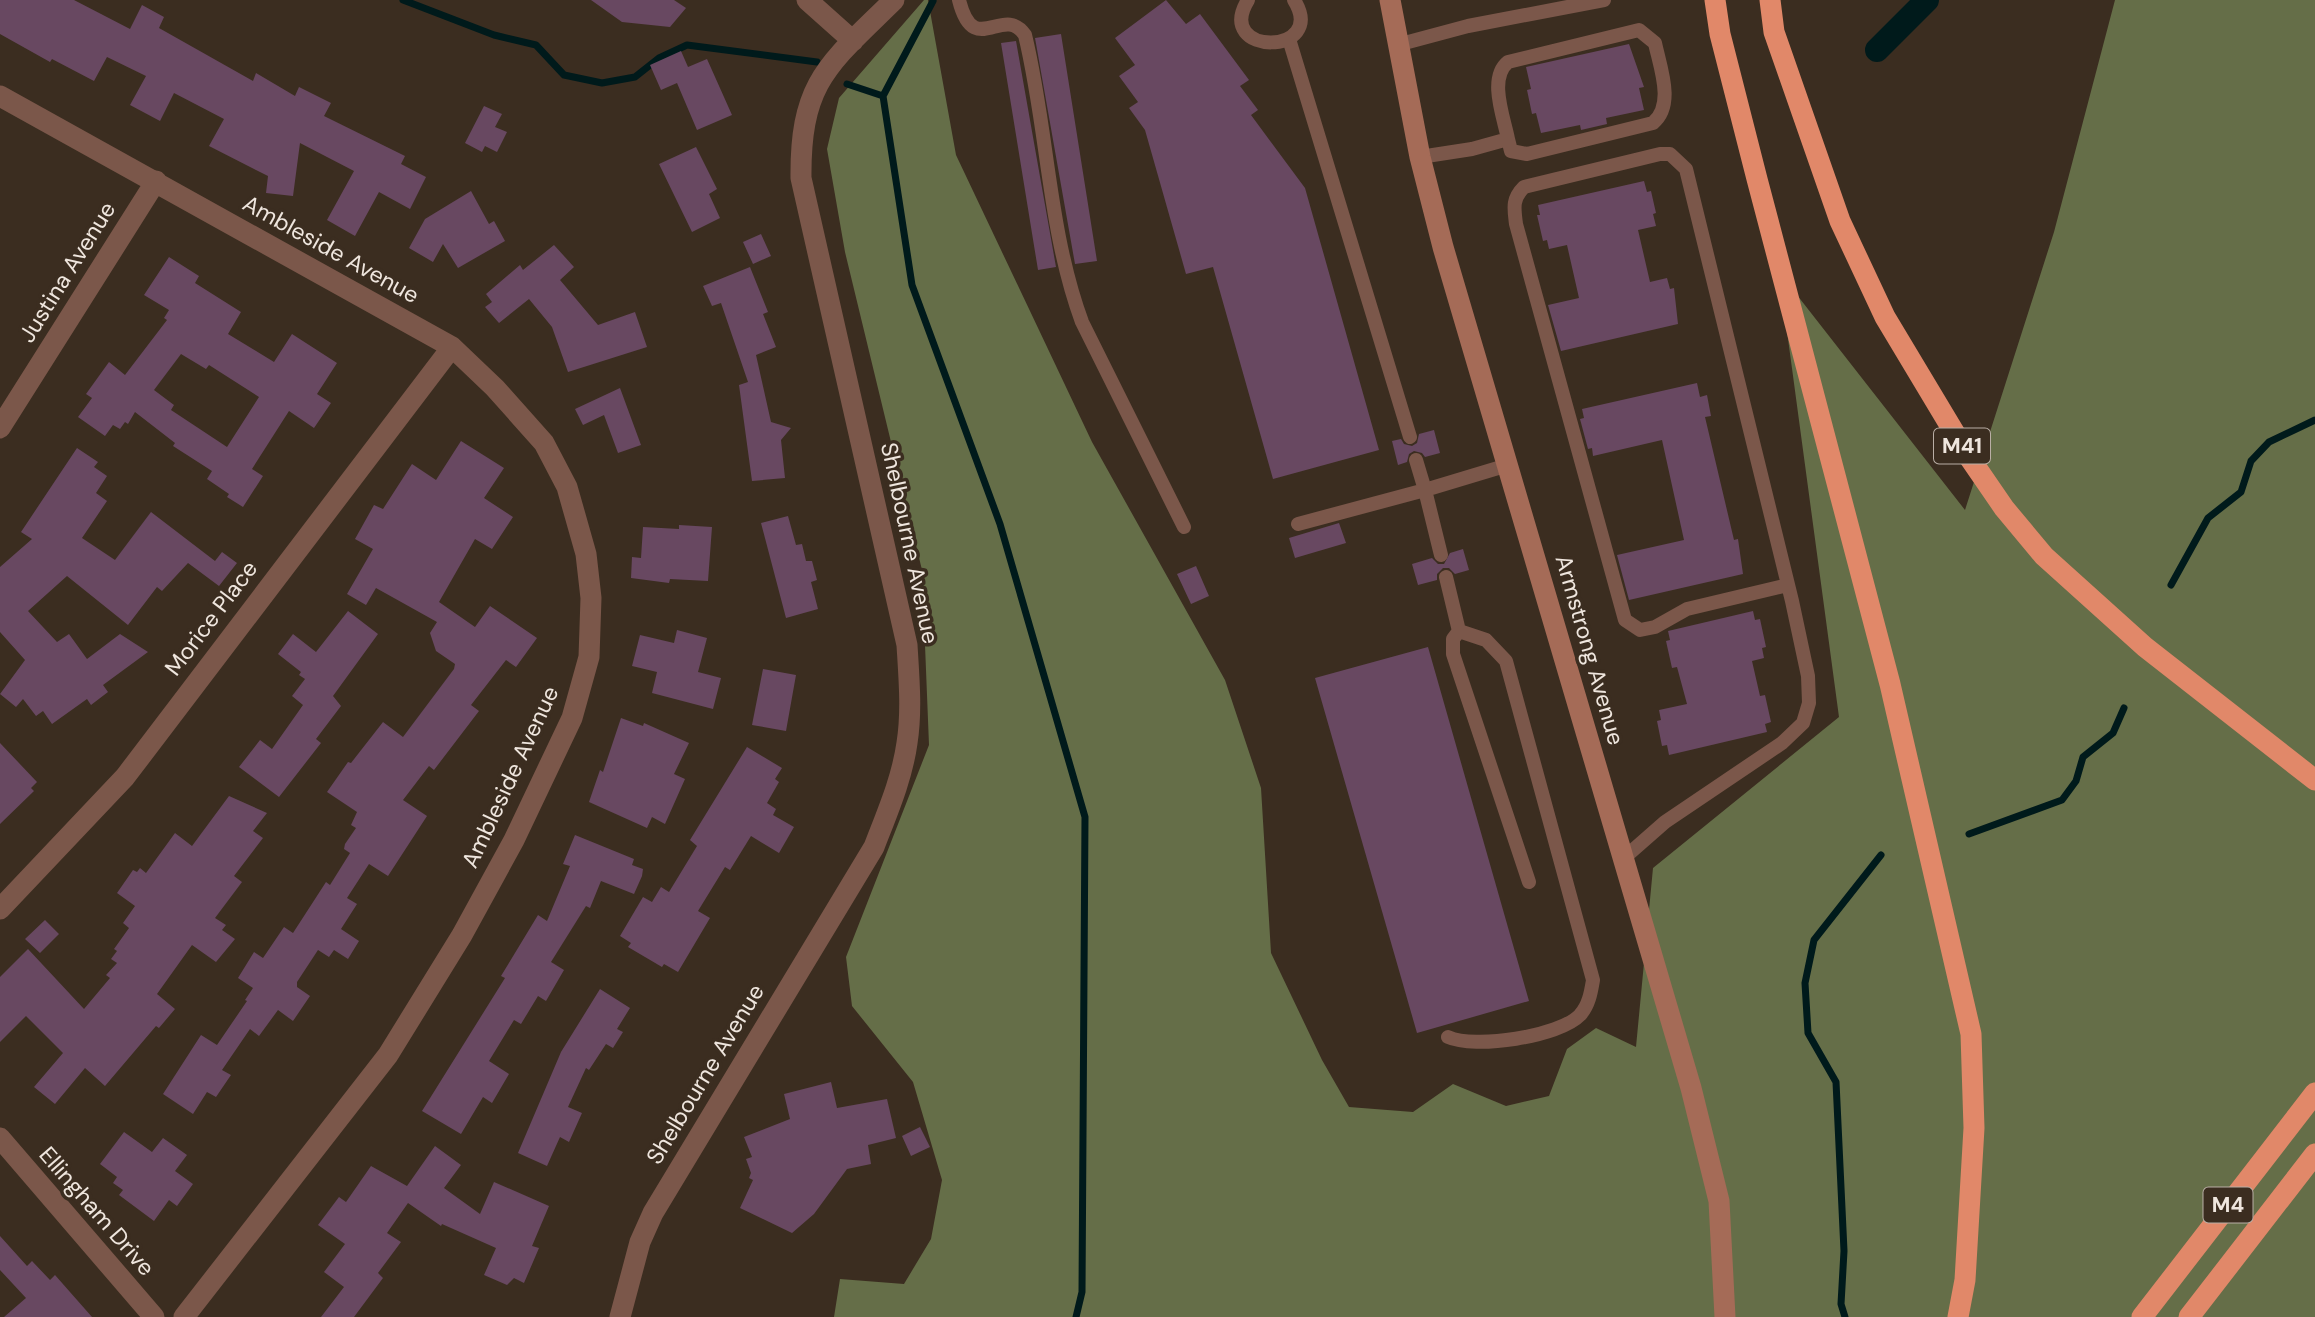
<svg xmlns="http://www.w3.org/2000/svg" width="2315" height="1317" viewBox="0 0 2315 1317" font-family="'DM Sans',sans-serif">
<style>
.forest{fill:#656e48}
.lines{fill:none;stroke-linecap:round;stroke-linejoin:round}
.stream{stroke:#001a1b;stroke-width:7}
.canal{stroke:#001a1b;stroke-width:24}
.building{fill:#684861;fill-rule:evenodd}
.lane{stroke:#7b574a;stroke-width:14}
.street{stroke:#7b574a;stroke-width:21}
.secondary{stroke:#a56b57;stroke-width:21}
.highway{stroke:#e18869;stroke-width:21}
.labels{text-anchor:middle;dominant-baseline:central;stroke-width:7;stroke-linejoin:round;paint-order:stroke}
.shield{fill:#3b2d20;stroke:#b9aea5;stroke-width:2}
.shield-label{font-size:21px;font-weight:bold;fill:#efe6de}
.street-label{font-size:23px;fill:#efe6de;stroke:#3b2d20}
</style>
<rect width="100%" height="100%" fill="#3b2d20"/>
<path class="forest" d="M 924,0 L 928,0 L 956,155 L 1092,442 L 1225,680 L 1261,788 L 1271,953 L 1322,1060 L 1349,1107 L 1413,1112 L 1453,1084 L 1506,1106 L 1549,1096 L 1567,1049 L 1596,1028 L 1636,1047 L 1653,868 L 1839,717 L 1779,272 L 1965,510 L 2054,232 L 2115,0 L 2315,0 L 2315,1317 L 834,1317 L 840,1279 L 904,1284 L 931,1239 L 942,1180 L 913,1082 L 852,1006 L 846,957 L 929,745 L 922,570 L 845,252 L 827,149 L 839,98 Z"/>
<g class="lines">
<path class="stream" d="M 403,0 L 494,35 L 536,45 L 564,75 L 602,83 L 635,77 L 659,58 L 687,45 L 817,62
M 933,1 L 883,96 L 912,285 L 1000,524 L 1085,817 L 1082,1292 L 1076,1317
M 847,84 L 883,96
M 2171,585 L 2208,518 L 2241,492 L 2251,461 L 2269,442 L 2315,420
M 1969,834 L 2062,800 L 2076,781 L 2083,757 L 2113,733 L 2124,708
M 1845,1317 L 1841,1304 L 1844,1251 L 1836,1082 L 1808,1033 L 1805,983 L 1814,940 L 1881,855"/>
<path class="canal" d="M 1877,50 L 1927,0"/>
</g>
<path class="building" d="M 0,0 L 74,0 L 130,29 L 142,5 L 164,17 L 159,28 L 253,81 L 256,73 L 295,96 L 299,87 L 331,103 L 324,116 L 405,156 L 401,164 L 426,177 L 410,209 L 379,192 L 355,236 L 327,220 L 354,171 L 300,143 L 293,196 L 266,193 L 268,176 L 209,146 L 224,119 L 174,93 L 160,121 L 130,105 L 146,76 L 107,57 L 94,81 L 52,59 L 50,62 L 0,34 Z
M 591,0 L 674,0 L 686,8 L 670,27 L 622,22 Z
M 1166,0 L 1186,24 L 1200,14 L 1249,80 L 1240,86 L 1258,110 L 1251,115 L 1305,188 L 1379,450 L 1273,479 L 1213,267 L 1186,274 L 1145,130 L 1129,108 L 1138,102 L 1119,76 L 1135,65 L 1115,38 Z
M 1061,34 L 1097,261 L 1075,264 L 1035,38 Z
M 1016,41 L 1056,267 L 1038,270 L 1001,43 Z
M 1629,44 L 1644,87 L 1639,88 L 1644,110 L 1606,118 L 1607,124 L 1581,130 L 1580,125 L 1541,133 L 1536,113 L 1532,114 L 1527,90 L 1531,89 L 1526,67 Z
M 681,51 L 688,67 L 707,59 L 732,115 L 697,130 L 677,83 L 661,90 L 650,65 Z
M 484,106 L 502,114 L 495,127 L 507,132 L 497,152 L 485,146 L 482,152 L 465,143 Z
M 696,147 L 717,189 L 709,194 L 720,218 L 692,232 L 659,164 Z
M 1644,181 L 1647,192 L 1651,191 L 1656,213 L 1653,214 L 1656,226 L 1638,230 L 1650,282 L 1667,278 L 1670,289 L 1674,288 L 1678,324 L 1561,351 L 1548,305 L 1579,298 L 1567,245 L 1549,249 L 1547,240 L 1543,241 L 1537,215 L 1540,215 L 1538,205 Z
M 471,191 L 489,224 L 494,221 L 505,241 L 458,268 L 443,244 L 433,262 L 409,248 L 425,219 Z
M 761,234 L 771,256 L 753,264 L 743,242 Z
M 554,245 L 574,267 L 560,280 L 598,325 L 635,312 L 647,347 L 568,372 L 552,327 L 529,299 L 499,323 L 485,307 L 492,302 L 486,294 L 520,265 L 523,270 Z
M 169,257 L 199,276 L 195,283 L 241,312 L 228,334 L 274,362 L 292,334 L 337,363 L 317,394 L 331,403 L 314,428 L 289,411 L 252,469 L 263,476 L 243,507 L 227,497 L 229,494 L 207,479 L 212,471 L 173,446 L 175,443 L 135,412 L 128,424 L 125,422 L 120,429 L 113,425 L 105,436 L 78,417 L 92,398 L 86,394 L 109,362 L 125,375 L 167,320 L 164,318 L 169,310 L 144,295 ZM 181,354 L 206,369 L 209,365 L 259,397 L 227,447 L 171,410 L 174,405 L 154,390 Z
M 750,267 L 768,312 L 763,314 L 776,347 L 756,355 L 771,422 L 791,428 L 781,440 L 785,478 L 752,481 L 739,385 L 748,382 L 721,303 L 712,306 L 703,286 Z
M 1697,383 L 1700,397 L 1707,395 L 1711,416 L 1705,417 L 1734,540 L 1738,539 L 1743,574 L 1629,600 L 1617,555 L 1684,540 L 1662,440 L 1593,456 L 1592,448 L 1588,449 L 1580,419 L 1584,418 L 1582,409 Z
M 620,388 L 641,445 L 618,453 L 604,415 L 583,425 L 575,409 Z
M 1434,430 L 1440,453 L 1425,457 L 1422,453 L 1414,451 L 1409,454 L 1407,462 L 1398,465 L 1392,441 L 1401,439 L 1404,444 L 1412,446 L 1417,443 L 1419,434 Z
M 461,441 L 504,468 L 484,498 L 513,517 L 492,549 L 475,539 L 439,602 L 475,627 L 490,606 L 537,638 L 516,667 L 506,660 L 471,705 L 479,711 L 434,770 L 429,766 L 403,800 L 427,816 L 388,876 L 369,864 L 347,898 L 357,904 L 341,929 L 359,941 L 348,959 L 334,950 L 329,957 L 318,950 L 297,982 L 297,987 L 310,996 L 293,1021 L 278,1010 L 259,1036 L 250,1029 L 222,1070 L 231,1075 L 216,1097 L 207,1092 L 193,1114 L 163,1094 L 201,1035 L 217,1045 L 247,1001 L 245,1000 L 253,988 L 238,978 L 254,952 L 263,958 L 284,927 L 293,933 L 326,882 L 330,885 L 350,853 L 344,849 L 345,844 L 356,828 L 351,825 L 357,812 L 327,792 L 348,762 L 351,763 L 383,722 L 403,737 L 454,669 L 455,664 L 436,651 L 430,633 L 437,622 L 376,588 L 366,605 L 347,594 L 373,549 L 355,539 L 374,505 L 383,509 L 412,464 L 436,480 Z
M 77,448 L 98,462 L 94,467 L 107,476 L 96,493 L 107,501 L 82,538 L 115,560 L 151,512 L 215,561 L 222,552 L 237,563 L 219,586 L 188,563 L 162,591 L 157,587 L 128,625 L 67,576 L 28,611 L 57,642 L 69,634 L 87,659 L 120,634 L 148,652 L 103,685 L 108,692 L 91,705 L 87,699 L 52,724 L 43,711 L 36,716 L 23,699 L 16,707 L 0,694 L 25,660 L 0,632 L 0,567 L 32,539 L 21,532 Z
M 788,516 L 796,545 L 802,544 L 806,561 L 812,561 L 817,580 L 811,582 L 818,609 L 786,618 L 761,523 Z
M 1339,523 L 1346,543 L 1295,558 L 1289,538 Z
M 679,525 L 712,527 L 708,581 L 670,579 L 669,583 L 631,578 L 632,557 L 641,558 L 643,527 L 679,529 Z
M 1463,549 L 1469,570 L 1455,574 L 1449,568 L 1443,568 L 1437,574 L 1437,580 L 1418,585 L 1412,564 L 1432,558 L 1438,564 L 1444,564 L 1450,553 Z
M 1196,566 L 1209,596 L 1191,604 L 1177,574 Z
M 348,611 L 378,634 L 333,696 L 341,706 L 316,739 L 321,743 L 279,797 L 239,767 L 260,740 L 272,749 L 303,705 L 292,696 L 305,679 L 299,675 L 301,672 L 278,654 L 293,634 L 316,652 Z
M 1753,611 L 1755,620 L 1760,619 L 1766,647 L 1762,648 L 1764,658 L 1752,661 L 1760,696 L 1765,695 L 1771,722 L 1765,724 L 1767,732 L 1669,755 L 1667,745 L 1662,746 L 1657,721 L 1661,720 L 1659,710 L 1687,704 L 1677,667 L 1672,668 L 1666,641 L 1670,640 L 1668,631 Z
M 677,630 L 707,638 L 698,672 L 721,678 L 713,709 L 652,693 L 657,672 L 632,666 L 640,635 L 674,643 Z
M 1428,647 L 1529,1001 L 1417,1033 L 1315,678 Z
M 763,669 L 796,675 L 786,731 L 752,725 Z
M 621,718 L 643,726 L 644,723 L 689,743 L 674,774 L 685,779 L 665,824 L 652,817 L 647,828 L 589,802 L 600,770 L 603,772 Z
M 0,743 L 37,782 L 31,788 L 34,791 L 0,824 Z
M 747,747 L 782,768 L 775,779 L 779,782 L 767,803 L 776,809 L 773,815 L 794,827 L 779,853 L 751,836 L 730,870 L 725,867 L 698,911 L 710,918 L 678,972 L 664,964 L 662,967 L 628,947 L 631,943 L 620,936 L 643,897 L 652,902 L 661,887 L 669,892 L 697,846 L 690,840 Z
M 229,796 L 267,813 L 253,831 L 263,838 L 234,876 L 242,882 L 215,918 L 226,925 L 222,930 L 235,939 L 216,962 L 192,945 L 157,994 L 175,1009 L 159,1028 L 156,1026 L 105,1086 L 85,1068 L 55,1104 L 34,1087 L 63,1053 L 26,1016 L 0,1042 L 0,977 L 28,949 L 84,1009 L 110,978 L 106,975 L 117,963 L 111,959 L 117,951 L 114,949 L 129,928 L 123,923 L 135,906 L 117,893 L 133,870 L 137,872 L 140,868 L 146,873 L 175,833 L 192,846 Z
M 575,835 L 634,859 L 632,865 L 643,869 L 642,876 L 634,894 L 601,881 L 590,908 L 586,906 L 551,962 L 564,970 L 546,1001 L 538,996 L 521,1024 L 514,1020 L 489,1061 L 509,1074 L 492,1103 L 483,1097 L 461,1134 L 422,1111 L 505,978 L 501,976 L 538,915 L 547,921 L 570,866 L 563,864 Z
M 45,920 L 59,934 L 40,953 L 25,939 Z
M 600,989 L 630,1008 L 617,1029 L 623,1032 L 613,1048 L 606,1044 L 589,1070 L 586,1068 L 568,1107 L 582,1113 L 569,1142 L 560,1137 L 547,1166 L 518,1153 L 561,1052 Z
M 831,1082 L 837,1108 L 887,1099 L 896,1138 L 868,1145 L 871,1164 L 847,1169 L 814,1214 L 792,1233 L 740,1208 L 753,1180 L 749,1178 L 751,1173 L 746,1159 L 752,1157 L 744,1137 L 790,1119 L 784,1094 Z
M 920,1127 L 930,1147 L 911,1156 L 902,1136 Z
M 124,1132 L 152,1152 L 163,1138 L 187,1155 L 175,1171 L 193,1184 L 177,1206 L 169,1200 L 154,1221 L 119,1195 L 123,1190 L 113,1183 L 117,1177 L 100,1164 Z
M 435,1146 L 461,1165 L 444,1188 L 480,1214 L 494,1182 L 549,1206 L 532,1246 L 539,1248 L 524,1283 L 514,1278 L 507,1285 L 484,1275 L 496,1248 L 442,1224 L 441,1226 L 408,1203 L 387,1233 L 401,1242 L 378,1273 L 383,1278 L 354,1317 L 321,1317 L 344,1287 L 324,1272 L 345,1244 L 318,1225 L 339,1197 L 346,1202 L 371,1166 L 407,1186 Z
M 0,1236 L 27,1266 L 32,1261 L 50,1280 L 55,1275 L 92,1317 L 4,1317 L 26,1298 L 0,1270 Z"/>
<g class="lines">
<path class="lane" d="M 959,0 C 974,60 1003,3 1025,35 C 1048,130 1048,230 1082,322 L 1184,527
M 1248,0 C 1213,57 1329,56 1294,0
M 1289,39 L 1410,437
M 1397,45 L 1468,26 L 1604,0
M 1420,157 L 1472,149 L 1508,139 C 1504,118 1488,78 1508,62 L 1639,30 L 1655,43 C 1660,67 1675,105 1653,123 L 1527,154 L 1511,151 L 1508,139
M 1416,460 L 1425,490 L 1508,465
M 1298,524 L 1425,490 L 1441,555
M 1446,577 L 1459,631 L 1453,639 L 1453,654 L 1529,882
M 1624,858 L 1665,822 L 1782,743 L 1803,723 L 1809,703 L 1808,676 L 1792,601 L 1686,169 L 1670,154 L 1660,154 L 1524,187 C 1512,199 1514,208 1516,224 L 1625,620 L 1640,630 L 1655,627 L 1687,609 L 1788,585
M 1448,1037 C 1474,1049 1559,1037 1580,1015 C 1589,1005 1591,992 1593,980 L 1506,661 L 1486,640 L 1459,631"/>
<path class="street" d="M 807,0 L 853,41
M 0,96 L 452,347 L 495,388 L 544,443 L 567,487 L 586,554 L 591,598 L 589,657 L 572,718 L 514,840 L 462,935 L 388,1055 L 184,1317
M 0,428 L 156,181
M 0,909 L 125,777 L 452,347
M 0,1138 L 154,1317
M 620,1317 L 640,1242 L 653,1213 L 874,847 C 887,813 902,779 907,743 C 912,711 909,678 907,645 L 801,178 C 800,81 829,64 894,0"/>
<path class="secondary" d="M 1390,0 L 1420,157 L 1443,247 L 1691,1088 L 1719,1201 L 1725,1317"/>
<path class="highway" d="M 1715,0 L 1720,34 L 1757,179 L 1890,684 L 1971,1034 L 1974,1128 L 1965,1280 L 1958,1317
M 1770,0 L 1774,32 L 1840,221 L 1885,317 L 1969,457 L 2004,508 L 2044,556 L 2145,647 L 2315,780
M 2142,1317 L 2315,1093
M 2189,1317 L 2315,1154"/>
</g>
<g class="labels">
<g class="shield">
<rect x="1934" y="428.5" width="56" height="35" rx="5"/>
<rect x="2203.5" y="1187.5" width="49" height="35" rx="5"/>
</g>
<g class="shield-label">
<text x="1962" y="446">M41</text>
<text x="2228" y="1205">M4</text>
</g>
<g class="street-label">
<text transform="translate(331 249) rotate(29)">Ambleside Avenue</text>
<text transform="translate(67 272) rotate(-58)">Justina Avenue</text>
<text transform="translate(910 543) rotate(78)">Shelbourne Avenue</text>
<text transform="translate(211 618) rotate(-53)">Morice Place</text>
<text transform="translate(1590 650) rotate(74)">Armstrong Avenue</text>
<text transform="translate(510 777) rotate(-65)">Ambleside Avenue</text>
<text transform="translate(705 1074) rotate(-59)">Shelbourne Avenue</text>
<text transform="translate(97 1211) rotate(49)">Ellingham Drive</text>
</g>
</g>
</svg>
